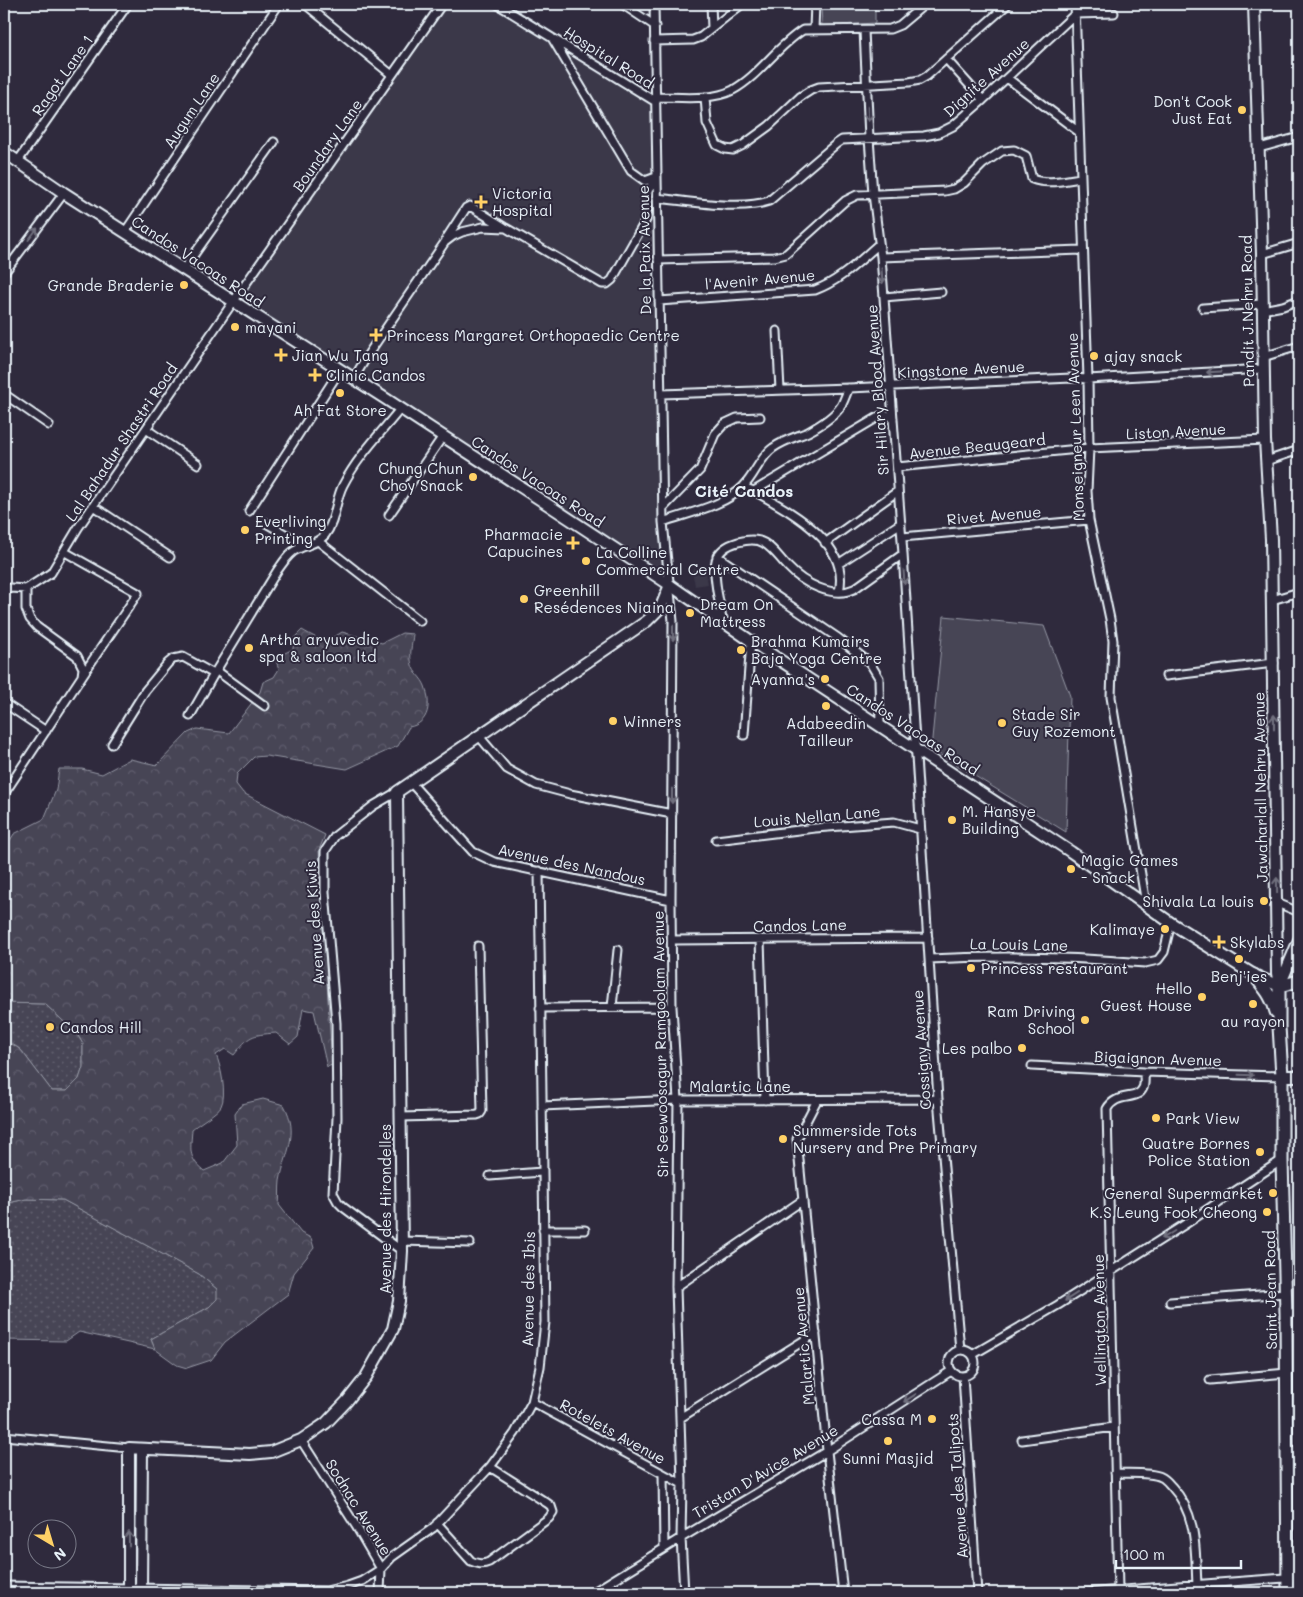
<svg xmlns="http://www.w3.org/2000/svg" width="1303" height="1597" viewBox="0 0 1303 1597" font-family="Mali,sans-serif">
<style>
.built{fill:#3b3749}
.green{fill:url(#green-dots);stroke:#979aa6}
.forest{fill:url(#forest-crowns);stroke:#979aa6}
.pitch{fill:#464455;stroke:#979aa6}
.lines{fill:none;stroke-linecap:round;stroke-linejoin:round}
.street-casing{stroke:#e8f1f8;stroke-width:11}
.secondary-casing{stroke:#e8f1f8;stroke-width:14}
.primary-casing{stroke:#e8f1f8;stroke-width:15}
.street{stroke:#2f2a3d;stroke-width:7}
.secondary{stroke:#2f2a3d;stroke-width:10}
.primary{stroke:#2f2a3d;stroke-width:11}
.oneway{stroke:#70707e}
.poi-dot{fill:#ffd166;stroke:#2f2a3d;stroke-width:2}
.labels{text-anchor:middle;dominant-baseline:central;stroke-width:4;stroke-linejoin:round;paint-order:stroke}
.street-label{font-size:15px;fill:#e8f1f8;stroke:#2f2a3d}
.poi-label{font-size:15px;fill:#e8f1f8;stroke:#2f2a3d;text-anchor:start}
.neighbourhood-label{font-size:16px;font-weight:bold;fill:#e8f1f8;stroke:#2f2a3d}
</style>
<defs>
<pattern id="green-dots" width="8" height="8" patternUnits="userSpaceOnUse" patternTransform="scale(1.25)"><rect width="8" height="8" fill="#464455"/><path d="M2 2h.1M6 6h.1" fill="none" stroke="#615f6e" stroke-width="1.8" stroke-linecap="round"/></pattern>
<pattern id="forest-crowns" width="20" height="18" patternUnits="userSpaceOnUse" patternTransform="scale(1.25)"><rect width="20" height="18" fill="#464455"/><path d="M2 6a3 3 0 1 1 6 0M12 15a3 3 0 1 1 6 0" fill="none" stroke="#615f6e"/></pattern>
</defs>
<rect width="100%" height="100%" fill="#2f2a3d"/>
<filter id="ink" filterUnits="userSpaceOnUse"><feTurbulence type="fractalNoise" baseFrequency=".02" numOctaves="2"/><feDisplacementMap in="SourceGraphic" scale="10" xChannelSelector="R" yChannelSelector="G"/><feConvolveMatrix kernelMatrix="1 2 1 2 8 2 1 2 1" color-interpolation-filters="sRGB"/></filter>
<g filter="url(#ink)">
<path class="built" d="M 445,4 L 489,4 L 653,106 L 662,571 L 240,298 Z
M 705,566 L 708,584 L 695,586 L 692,570 L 694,568 Z"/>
<path class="green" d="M 4,1003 L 45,1004 L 77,1034 L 83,1044 L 83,1067 L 79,1079 L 67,1091 L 52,1091 L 21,1050 L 12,1044 L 4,1047 Z
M 26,1199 L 63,1200 L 199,1274 L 217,1289 L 218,1299 L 209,1307 L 151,1339 L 155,1349 L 79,1332 L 66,1341 L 4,1340 L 4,1204 Z"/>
<path class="forest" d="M 302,630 C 320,640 324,644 342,632 L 382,643 L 402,633 L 413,634 C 412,644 409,655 412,665 C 414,673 422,678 425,686 C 431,704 430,723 409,727 L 398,746 L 347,769 L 266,756 L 254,757 L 237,774 L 236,784 L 243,793 L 325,835 L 319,850 L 332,1065 L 327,1067 L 314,1011 L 303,1009 L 298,1037 L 290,1044 L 276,1033 C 250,1035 250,1035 234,1055 L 225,1049 L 216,1055 C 221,1066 227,1095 221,1106 C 218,1112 198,1124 192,1129 C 191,1149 187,1157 204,1171 L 223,1163 L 237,1145 L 235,1114 L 242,1104 L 263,1099 L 284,1105 C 300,1134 285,1153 280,1181 C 279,1189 280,1197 279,1205 L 301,1233 L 311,1238 L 314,1248 L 294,1273 L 288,1294 L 225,1342 L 211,1360 L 187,1368 L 177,1365 L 155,1349 L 151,1339 L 209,1307 L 217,1299 L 217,1289 L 199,1274 L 63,1200 L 26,1199 L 4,1204 L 4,1047 L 12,1044 L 21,1050 L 52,1091 L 67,1091 L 79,1079 L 83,1067 L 83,1044 L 77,1034 L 45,1004 L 4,1003 L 4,850 L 14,834 L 44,819 L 56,790 L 59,769 L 82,769 L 102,774 L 130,759 L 157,765 L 188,733 L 197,729 L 229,733 L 260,692 L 263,682 L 274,677 L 279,669 L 275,658 L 293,649 L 294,638 Z"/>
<path class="pitch" d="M 821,4 L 875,4 L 875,23 L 822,26 Z
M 944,616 L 1044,626 L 1070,696 L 1066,832 L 931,749 Z"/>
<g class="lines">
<g class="street-casing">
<path id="street" d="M 305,4 L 392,75
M 497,4 L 656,102
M 622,4 L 655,26
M 654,4 L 663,522 L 673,621 L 671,900 L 672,1007 L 678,1100 L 676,1287 L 682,1484 L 681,1538 L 684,1593
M 711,4 L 712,28
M 1075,4 L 1088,379 L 1089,448 L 1087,491 L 1089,520 L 1110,619 L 1113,641 L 1111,697 L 1146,904
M 814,29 L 815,4
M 864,30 L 869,138 L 873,194 L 881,257 L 903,554 L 938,1099 L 960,1350
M 552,38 L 631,171 L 645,181 L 656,177
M 654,41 L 693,40 L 701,37 L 742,4
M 946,59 L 983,100
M 1007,78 L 1079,132
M 657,97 C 680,97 712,101 733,90 C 760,75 777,46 803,30 L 890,29 L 900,25 L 925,4
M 705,97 L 707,123 L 717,145 L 725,149 L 733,150 L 743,145 L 769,126 L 800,97 L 811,90 L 819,87 L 909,82 L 920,80 L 927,76 L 1008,4
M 1259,148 L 1299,137
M 18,161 L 128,4
M 657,198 C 689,201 739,211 769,201 L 836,144 L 842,140 L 924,136 L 939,133 L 953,126 L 983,100 L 1075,14 L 1114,13
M 125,232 L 279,4
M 446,239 L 466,208 L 470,206 L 504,227
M 1262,254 L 1299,243
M 881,257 L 1082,250
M 658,260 L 774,257 L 786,254 L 845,201 L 857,195 L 945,191 L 954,189 L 964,183 L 983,164 L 1002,151 L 1014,150 L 1026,156 L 1032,179 C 1047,185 1065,180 1081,178
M 183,270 L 274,142
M 4,273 L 64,193
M 884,297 L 941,292
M 659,301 L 815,290 C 840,281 859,261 879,244
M 1203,308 L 1262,304
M 1262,310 L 1283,306 L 1299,300
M 777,331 L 780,390
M 1263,357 L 1299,346
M 354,378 L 369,353 L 445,242 L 453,236 L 462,232 L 483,227 L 506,228 L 602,284 L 607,284 L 612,280 L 646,220 L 648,191 L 656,178
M 4,394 L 49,425
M 661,394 L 849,388 L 1072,378 L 1088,379 L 1263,369
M 146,429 L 198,464
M 1266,461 L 1299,450
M 897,467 L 1089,448 L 1265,440
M 743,487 L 754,491 L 880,416 L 888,415 L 893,418
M 754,491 C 789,511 851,542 839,592
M 93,506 L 170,557
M 663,508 L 700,470 L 715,434 L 724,424 L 737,418 L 760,417
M 249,511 L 340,370
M 389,515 L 443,436
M 264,522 L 306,546
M 663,522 C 688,513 724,506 743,487 C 755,475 760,457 773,448 C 784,440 796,437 808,432 C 819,426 834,417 841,406 C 844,401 846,394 849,388
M 902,537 L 1089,520
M 318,541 L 420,621
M 825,543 L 898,491
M 65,552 L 138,593 L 82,676
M 717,556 L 838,638 L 870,663 L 879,678 L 880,725
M 838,564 L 901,523
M 4,589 L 11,588 L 26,589
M 26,589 L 51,573 L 78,528 L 233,302 L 442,4
M 1272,600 L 1299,592
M 722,621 C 721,611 719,601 717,591 C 714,568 710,550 738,542 C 746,540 756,538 764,543 C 774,549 780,559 788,567 C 803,583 832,599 854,589 L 903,554
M 217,671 L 265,706
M 1166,676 L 1274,663
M 4,703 L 46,731
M 190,716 L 214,674
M 478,735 L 507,769 L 536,785 L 570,794 L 672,814
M 744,735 L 751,641
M 112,744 L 145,691 L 168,663 L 173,659 L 183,657 L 214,674 L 277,571 C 283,563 289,552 298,549 C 308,544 317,544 325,535 C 336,521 335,500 343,485 C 358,456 381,433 401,408
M 411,783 L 473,852 L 494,862 L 671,900
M 397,792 L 373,806 L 335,836 L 325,851 L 325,892 L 336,1023 L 337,1118 L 333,1193 L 338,1202 L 343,1207 L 402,1251
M 4,794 L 82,676 L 83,668 L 77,656 L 37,627 L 30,619 L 26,609 L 26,589
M 716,840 L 815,828 L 894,822 L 920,829
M 1277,903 L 1299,912
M 760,939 L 765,1100
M 672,940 L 928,938
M 929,959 C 1001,955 1073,957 1145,963 L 1158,960 L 1164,952 L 1171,923
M 612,1007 L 618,950
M 540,1008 L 672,1007
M 1032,1066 L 1144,1072 L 1282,1076
M 817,1100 L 797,1139 L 827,1451 L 843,1593
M 542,1106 L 678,1100 L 938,1099
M 401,1117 L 477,1115 L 480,1114 L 482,1111 L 478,946
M 490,1176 L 542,1172
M 543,1230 L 585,1230
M 402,1241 L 470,1243
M 676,1287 L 803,1200
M 1170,1302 L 1285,1293
M 1286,1313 L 1299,1313
M949 1363a13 13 0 1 1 26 0a13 13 0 1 1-26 0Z
M 972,1355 L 1058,1305 L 1187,1223 L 1282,1160
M 963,1376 L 977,1593
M 1210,1380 L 1287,1373
M 532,1402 L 682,1484
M 680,1418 L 816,1333
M 4,1436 L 129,1448
M 301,1440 L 356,1526 L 381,1569 L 380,1593
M 1022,1440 L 1114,1427
M 1288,1451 L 1299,1451
M 1115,1473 C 1128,1474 1150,1472 1161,1477 C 1166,1479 1169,1484 1172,1487 C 1198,1515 1195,1551 1197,1585
M 663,1474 L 664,1548
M 437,1523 L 471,1561 C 478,1564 482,1565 489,1562 L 549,1518 L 553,1512 L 551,1506 L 547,1503 L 490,1467
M 4,1586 L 326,1591 L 348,1586 L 362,1581 L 381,1569 L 392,1557 L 433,1528 L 490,1467 L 515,1433 L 532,1402 L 540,1367 L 545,1322 L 539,871
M 1118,1590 L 1107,1109 C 1117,1091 1137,1102 1143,1088 C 1145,1084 1144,1077 1144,1072
M 592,1593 L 681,1538 L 827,1451 L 951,1371
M 1084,1593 L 1299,1577"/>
</g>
<g class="secondary-casing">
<path id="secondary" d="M 1254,4 L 1262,254 L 1265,440 L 1271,539 L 1277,973 L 1279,986
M 4,152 L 64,193 L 386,399 L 550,506 L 670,585 L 751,641 L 1071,852 L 1171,923 L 1254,975 L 1279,986
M 1280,985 L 1299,940
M 1282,1076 L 1299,1076
M 129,1593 L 129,1448 L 250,1454 L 271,1452 L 301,1440 L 310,1434 L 326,1423 L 347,1401 L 366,1377 L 393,1329 L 399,1301 L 402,1251 L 397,792 L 647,621 L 661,607 L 670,585
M 141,1593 L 142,1449"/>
</g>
<g class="primary-casing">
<path id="primary" d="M 1254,975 C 1263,987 1273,997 1276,1012
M 1288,1593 L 1286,1313 L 1282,1160 L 1282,1076 L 1279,1026 L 1279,986 L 1299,981"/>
</g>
<use href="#street" class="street"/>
<use href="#secondary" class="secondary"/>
<use href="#primary" class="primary"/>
</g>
<defs><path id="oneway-shaft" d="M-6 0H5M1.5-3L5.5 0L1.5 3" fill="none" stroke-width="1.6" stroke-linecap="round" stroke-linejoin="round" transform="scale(1.25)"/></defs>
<g class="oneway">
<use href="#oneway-shaft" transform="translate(868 114) rotate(88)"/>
<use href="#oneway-shaft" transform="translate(33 234) rotate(-53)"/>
<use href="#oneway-shaft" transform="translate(882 276) rotate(86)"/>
<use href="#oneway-shaft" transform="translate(1214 372) rotate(177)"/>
<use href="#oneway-shaft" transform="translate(904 577) rotate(86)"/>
<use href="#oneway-shaft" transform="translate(673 633) rotate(90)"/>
<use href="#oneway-shaft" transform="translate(1274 722) rotate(-90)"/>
<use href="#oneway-shaft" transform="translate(672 796) rotate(90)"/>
<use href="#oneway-shaft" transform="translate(1277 885) rotate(-91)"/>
<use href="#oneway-shaft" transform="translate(1246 1075) rotate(2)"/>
<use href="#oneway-shaft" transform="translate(1168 1235) rotate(148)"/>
<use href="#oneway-shaft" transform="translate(1071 1297) rotate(147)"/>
<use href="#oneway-shaft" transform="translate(910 1398) rotate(147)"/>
<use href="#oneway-shaft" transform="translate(129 1539) rotate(-90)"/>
</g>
</g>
<g class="poi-dot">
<circle cx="1242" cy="110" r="5"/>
<path d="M478.5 194.5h5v5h5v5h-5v5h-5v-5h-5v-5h5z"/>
<circle cx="184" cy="285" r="5"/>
<circle cx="235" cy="327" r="5"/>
<path d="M373.5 327.5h5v5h5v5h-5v5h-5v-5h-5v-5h5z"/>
<path d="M278.5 347.5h5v5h5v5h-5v5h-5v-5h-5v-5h5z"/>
<circle cx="1094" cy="356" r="5"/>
<path d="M312.5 367.5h5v5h5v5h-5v5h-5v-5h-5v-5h5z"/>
<circle cx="340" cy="393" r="5"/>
<circle cx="473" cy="477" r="5"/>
<circle cx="245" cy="530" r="5"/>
<path d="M570.5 535.5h5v5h5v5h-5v5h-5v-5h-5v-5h5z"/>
<circle cx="586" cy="561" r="5"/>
<circle cx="524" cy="599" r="5"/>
<circle cx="690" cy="613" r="5"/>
<circle cx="249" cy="648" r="5"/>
<circle cx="741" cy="650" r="5"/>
<circle cx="825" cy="679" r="5"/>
<circle cx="826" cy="706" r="5"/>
<circle cx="613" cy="721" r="5"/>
<circle cx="1002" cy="723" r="5"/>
<circle cx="952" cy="820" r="5"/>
<circle cx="1071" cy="869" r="5"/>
<circle cx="1264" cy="901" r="5"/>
<circle cx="1165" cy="929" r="5"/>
<path d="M1216.5 934.5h5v5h5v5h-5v5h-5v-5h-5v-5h5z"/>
<circle cx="1239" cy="959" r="5"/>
<circle cx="971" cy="968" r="5"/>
<circle cx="1202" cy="997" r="5"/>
<circle cx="1253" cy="1004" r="5"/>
<circle cx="1085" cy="1020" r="5"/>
<circle cx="50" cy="1027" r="5"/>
<circle cx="1022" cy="1048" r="5"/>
<circle cx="1156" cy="1118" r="5"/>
<circle cx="783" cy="1139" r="5"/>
<circle cx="1260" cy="1152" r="5"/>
<circle cx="1273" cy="1193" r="5"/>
<circle cx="1267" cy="1212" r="5"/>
<circle cx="932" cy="1419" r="5"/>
<circle cx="888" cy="1441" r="5"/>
</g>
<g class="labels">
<g class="street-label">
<text transform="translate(609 57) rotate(32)">Hospital Road</text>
<text transform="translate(62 75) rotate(-55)">Ragot Lane 1</text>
<text transform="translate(986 77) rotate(-42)">Dignite Avenue</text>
<text transform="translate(191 110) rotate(-56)">Augum Lane</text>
<text transform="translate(327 145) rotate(-55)">Boundary Lane</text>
<text transform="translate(644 250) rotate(-91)">De la Paix Avenue</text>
<text transform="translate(198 261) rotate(33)">Candos Vacoas Road</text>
<text transform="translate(760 279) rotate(-5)">l'Avenir Avenue</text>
<text transform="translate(1247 311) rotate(-91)">Pandit J.Nehru Road</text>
<text transform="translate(961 369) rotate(-3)">Kingstone Avenue</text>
<text transform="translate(877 390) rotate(-94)">Sir Hilary Blood Avenue</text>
<text transform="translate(1075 427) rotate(-92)">Monseigneur Leen Avenue</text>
<text transform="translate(1176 431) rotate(-3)">Liston Avenue</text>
<text transform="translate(121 442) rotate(-56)">Lal Bahadur Shastri Road</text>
<text transform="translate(977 446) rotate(-6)">Avenue Beaugeard</text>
<text transform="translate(538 481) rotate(33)">Candos Vacoas Road</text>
<text transform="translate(994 515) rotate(-5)">Rivet Avenue</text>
<text transform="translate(913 729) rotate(33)">Candos Vacoas Road</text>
<text transform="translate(1260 787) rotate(-91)">Jawaharlall Nehru Avenue</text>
<text transform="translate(817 816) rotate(-5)">Louis Nellan Lane</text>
<text transform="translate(572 864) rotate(12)">Avenue des Nandous</text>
<text transform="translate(314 923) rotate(-94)">Avenue des Kiwis</text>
<text transform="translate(800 925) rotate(-1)">Candos Lane</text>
<text transform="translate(1019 944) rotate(1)">La Louis Lane</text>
<text transform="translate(660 1044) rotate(-91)">Sir Seewoosagur Ramgoolam Avenue</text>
<text transform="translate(921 1050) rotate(-94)">Cossigny Avenue</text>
<text transform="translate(1158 1058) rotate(2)">Bigaignon Avenue</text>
<text x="740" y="1086">Malartic Lane</text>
<text transform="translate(385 1209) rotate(-90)">Avenue des Hirondelles</text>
<text transform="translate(528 1289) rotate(-89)">Avenue des Ibis</text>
<text transform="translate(1270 1290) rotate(-91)">Saint Jean Road</text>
<text transform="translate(1099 1320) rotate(-91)">Wellington Avenue</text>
<text transform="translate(803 1346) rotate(-95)">Malartic Avenue</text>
<text transform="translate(613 1431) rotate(29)">Rotelets Avenue</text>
<text transform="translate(765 1471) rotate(-31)">Tristan D'Avice Avenue</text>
<text transform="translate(957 1486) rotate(-94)">Avenue des Talipots</text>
<text transform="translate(359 1507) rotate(58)">Sodnac Avenue</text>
</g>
<g class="poi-label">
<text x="1232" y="101" text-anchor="end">Don't Cook<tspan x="1232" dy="17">Just Eat</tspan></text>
<text x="492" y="193">Victoria<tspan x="492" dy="17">Hospital</tspan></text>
<text x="174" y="285" text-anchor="end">Grande Braderie</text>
<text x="245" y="327">mayani</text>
<text x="387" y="335">Princess Margaret Orthopaedic Centre</text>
<text x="292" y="355">Jian Wu Tang</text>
<text x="1104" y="356">ajay snack</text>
<text x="326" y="375">Clinic Candos</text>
<text x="340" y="410" text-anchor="middle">Ah Fat Store</text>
<text x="463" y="468" text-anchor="end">Chung Chun<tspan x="463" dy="17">Choy Snack</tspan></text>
<text x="255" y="521">Everliving<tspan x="255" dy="17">Printing</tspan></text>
<text x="563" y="534" text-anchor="end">Pharmacie<tspan x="563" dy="17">Capucines</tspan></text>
<text x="596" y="552">La Colline<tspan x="596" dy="17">Commercial Centre</tspan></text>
<text x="534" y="590">Greenhill<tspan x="534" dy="17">Resédences Niaina</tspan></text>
<text x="700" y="604">Dream On<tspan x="700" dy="17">Mattress</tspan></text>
<text x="259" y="639">Artha aryuvedic<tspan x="259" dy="17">spa &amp; saloon ltd</tspan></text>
<text x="751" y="641">Brahma Kumairs<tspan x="751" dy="17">Baja Yoga Centre</tspan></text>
<text x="815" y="679" text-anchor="end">Ayanna's</text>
<text x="1012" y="714">Stade Sir<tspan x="1012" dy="17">Guy Rozemont</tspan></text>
<text x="623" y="721">Winners</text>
<text x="826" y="723" text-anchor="middle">Adabeedin<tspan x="826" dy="17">Tailleur</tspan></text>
<text x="962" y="811">M. Hansye<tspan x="962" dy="17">Building</tspan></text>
<text x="1081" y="860">Magic Games<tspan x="1081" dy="17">- Snack</tspan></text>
<text x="1254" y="901" text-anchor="end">Shivala La louis</text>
<text x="1155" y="929" text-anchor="end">Kalimaye</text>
<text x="1230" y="942">Skylabs</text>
<text x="981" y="968">Princess restaurant</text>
<text x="1239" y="976" text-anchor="middle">Benj'ies</text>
<text x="1192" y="988" text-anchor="end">Hello<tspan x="1192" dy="17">Guest House</tspan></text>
<text x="1075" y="1011" text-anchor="end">Ram Driving<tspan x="1075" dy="17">School</tspan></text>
<text x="1253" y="1021" text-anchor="middle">au rayon</text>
<text x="60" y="1027">Candos Hill</text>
<text x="1012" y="1048" text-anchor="end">Les palbo</text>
<text x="1166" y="1118">Park View</text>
<text x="793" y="1130">Summerside Tots<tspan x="793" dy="17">Nursery and Pre Primary</tspan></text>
<text x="1250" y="1143" text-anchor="end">Quatre Bornes<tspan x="1250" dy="17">Police Station</tspan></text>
<text x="1263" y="1193" text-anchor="end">General Supermarket</text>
<text x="1257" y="1212" text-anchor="end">K.S Leung Fook Cheong</text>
<text x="922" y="1419" text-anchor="end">Cassa M</text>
<text x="888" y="1458" text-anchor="middle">Sunni Masjid</text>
</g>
<g class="neighbourhood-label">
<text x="744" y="490">Cité Candos</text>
</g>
</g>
<rect width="1303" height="1597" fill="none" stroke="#2f2a3d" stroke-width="20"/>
<rect x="10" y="10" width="1283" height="1577" fill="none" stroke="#e8f1f8" stroke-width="2" filter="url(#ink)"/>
<g transform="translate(52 1544) rotate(142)"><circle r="24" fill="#2f2a3d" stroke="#797a88"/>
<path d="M0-4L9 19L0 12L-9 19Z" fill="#ffd166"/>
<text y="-8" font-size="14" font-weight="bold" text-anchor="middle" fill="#e8f1f8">N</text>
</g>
<path d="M1116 1560v8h125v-8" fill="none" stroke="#e8f1f8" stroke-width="2.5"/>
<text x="1123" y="1560" font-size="15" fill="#e8f1f8" stroke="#2f2a3d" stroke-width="4" paint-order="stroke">100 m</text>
</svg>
